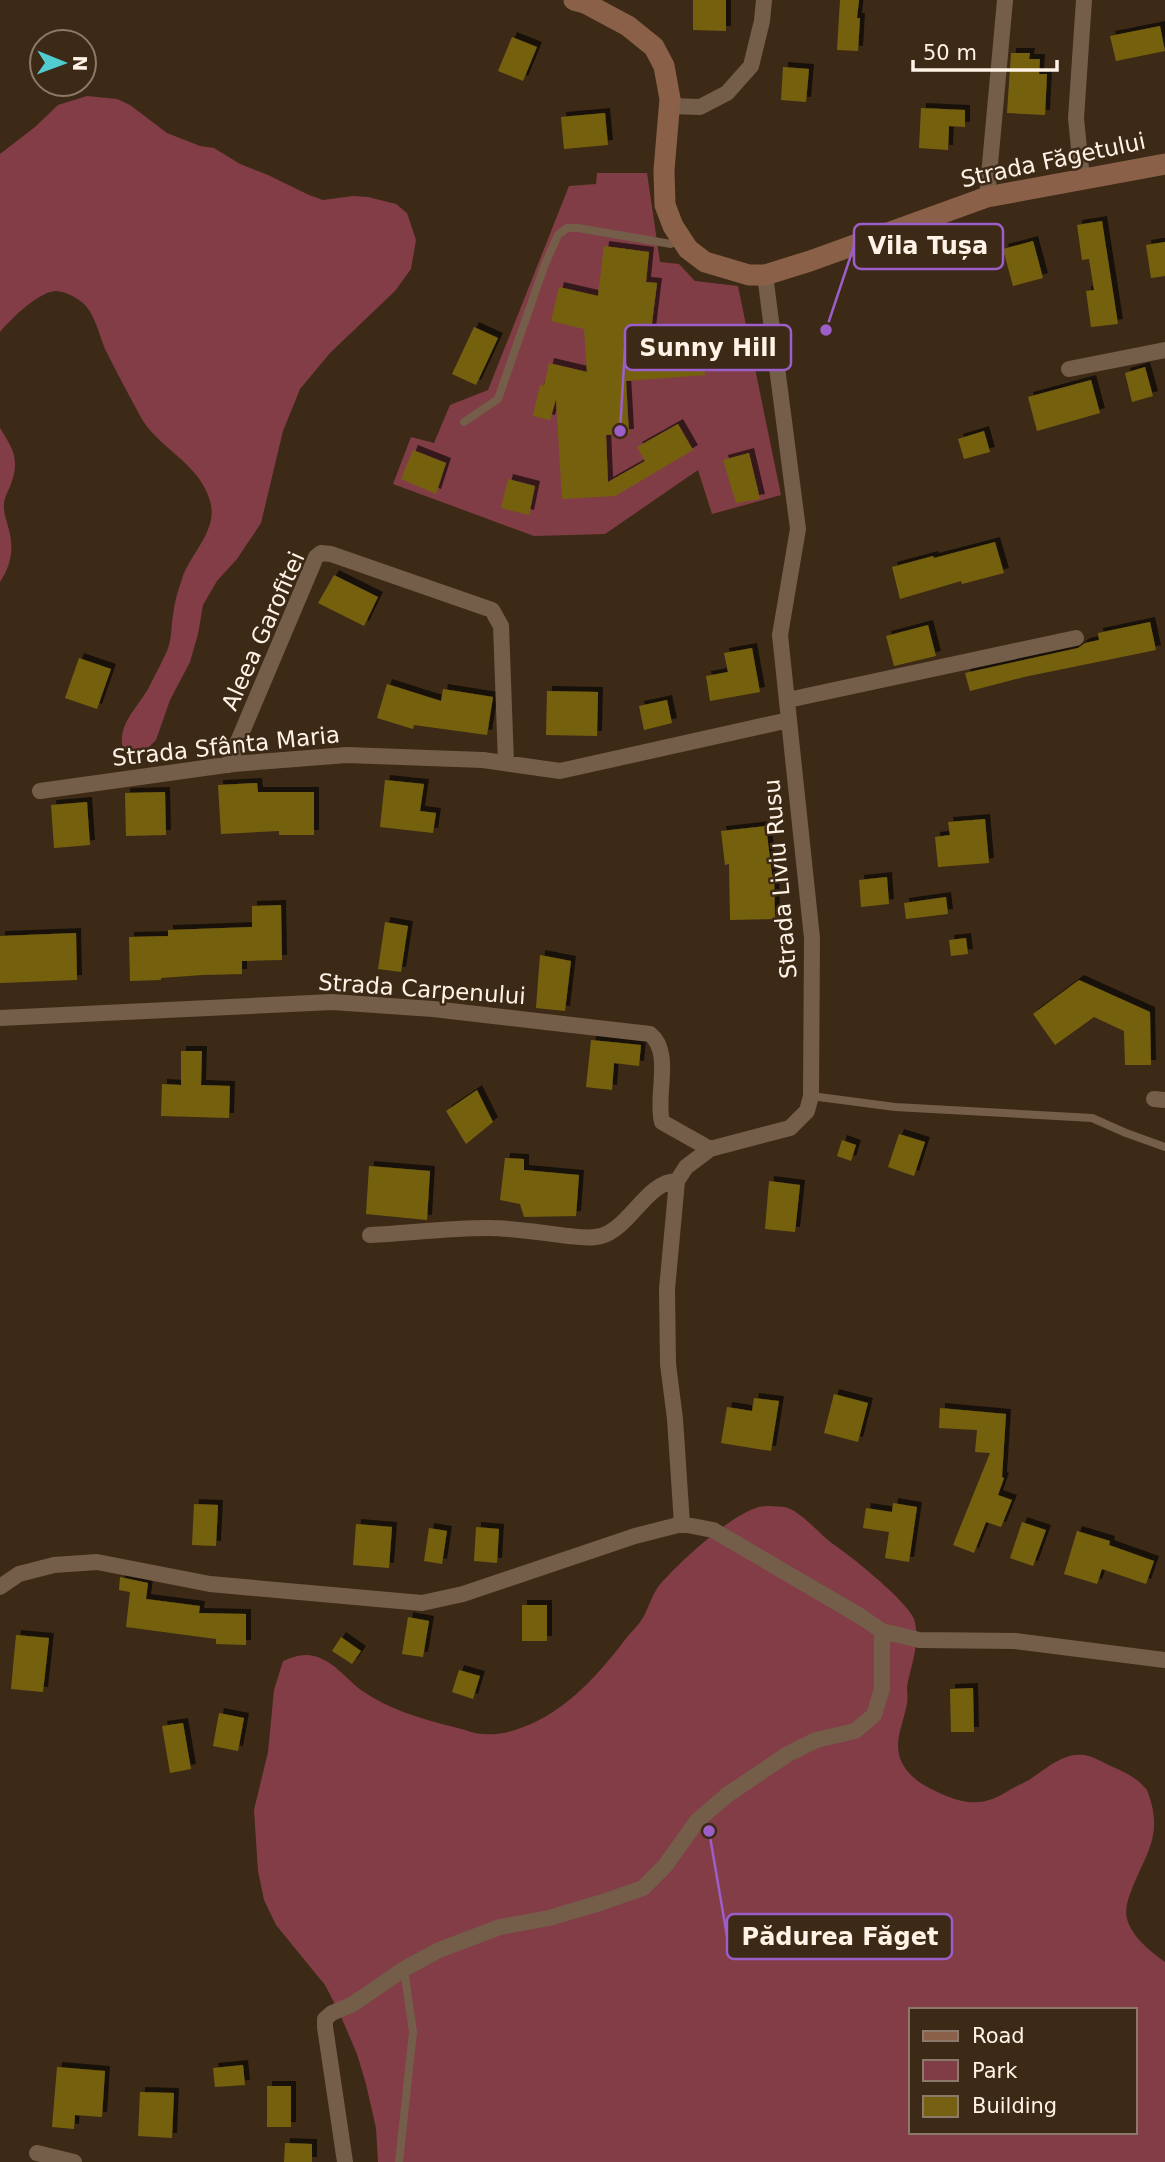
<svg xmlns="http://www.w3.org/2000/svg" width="1165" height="2162" viewBox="0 0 1165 2162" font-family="'DejaVu Sans',sans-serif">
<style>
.green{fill:#813d45}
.forest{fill:#823d46;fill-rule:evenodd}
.building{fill:#756111;filter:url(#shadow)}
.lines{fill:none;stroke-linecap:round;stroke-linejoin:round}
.lane{stroke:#745e49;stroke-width:8}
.street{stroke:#745e49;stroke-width:16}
.secondary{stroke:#8b6048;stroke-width:21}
.labels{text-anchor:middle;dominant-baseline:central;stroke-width:5;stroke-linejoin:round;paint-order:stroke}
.street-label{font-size:23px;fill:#fff2e6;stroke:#3d2a16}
.leader{fill:none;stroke:#9c5ec9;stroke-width:2.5}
.callout-dot{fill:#9c5ec9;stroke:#3d2a16;stroke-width:2.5}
.callout{fill:#3d2a16;stroke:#9c5ec9;stroke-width:2.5}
.callout-label{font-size:24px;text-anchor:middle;font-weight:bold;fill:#fff2e6}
</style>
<defs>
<filter id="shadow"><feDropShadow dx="5" dy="-5" stdDeviation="0" flood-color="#0009"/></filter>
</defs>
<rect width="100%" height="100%" fill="#3d2a16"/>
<path class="green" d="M 597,173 L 647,173 L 660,262 L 679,264 L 695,281 L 738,286 L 781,495 L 712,514 L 698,470 L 605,534 L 534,536 L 393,484 L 411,437 L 434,443 L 450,405 L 488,390 L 569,186 L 596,184 Z"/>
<path class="forest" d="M 87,96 L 117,99 L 130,105 L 167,133 L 200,146 L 214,148 L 240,164 L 268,175 L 309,195 L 323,200 L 353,196 L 368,197 L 396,204 L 407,213 L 416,240 L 411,269 L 395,291 L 330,353 L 300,389 L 283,431 L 261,523 L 237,559 L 217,581 L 203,605 L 198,634 L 190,662 L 170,700 L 156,740 L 149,747 L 138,750 L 128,750 L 122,745 C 120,722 137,708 148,689 C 154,677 161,664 167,651 C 172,639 171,627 173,615 C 174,603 178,591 182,579 C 190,553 219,530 210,501 C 199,461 155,448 138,412 C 128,393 118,375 108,355 C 99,338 96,311 79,300 C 72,295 63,291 55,291 C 37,293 11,319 0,332 L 0,154 L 35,127 L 58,105 Z
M 0,428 C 13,449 20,459 11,484 C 9,490 4,497 4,504 C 3,513 7,521 9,530 C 14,550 11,565 0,582 Z
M 772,1506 C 777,1507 783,1506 788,1508 C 805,1515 818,1533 833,1544 C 851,1556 907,1601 914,1619 C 921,1641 911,1665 907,1687 C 907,1692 908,1697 907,1703 C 903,1728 888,1749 909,1773 C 919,1784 931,1789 944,1795 C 973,1807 988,1804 1013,1788 C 1019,1785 1026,1782 1032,1778 C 1047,1768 1063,1753 1084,1755 C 1093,1756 1104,1763 1113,1767 C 1127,1773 1137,1778 1147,1790 C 1165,1836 1145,1853 1130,1894 C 1127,1901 1125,1912 1127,1919 C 1132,1937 1151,1952 1165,1962 L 1165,2162 L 378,2162 L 376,2128 L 366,2084 L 357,2054 L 339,2012 L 325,1985 L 276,1925 L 264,1900 L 258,1871 L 254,1810 L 268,1752 L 274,1690 L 283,1661 C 293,1657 303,1653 314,1656 C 334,1661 345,1678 361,1690 C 388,1709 421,1719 454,1727 C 464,1729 473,1734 484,1734 C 495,1735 505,1733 515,1730 C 561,1716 596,1678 624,1641 C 631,1632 639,1625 644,1616 C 649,1606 652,1596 658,1587 C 677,1564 728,1517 756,1508 C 761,1506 767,1506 772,1506 ZM 911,2010 L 1135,2010 L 1135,2132 L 911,2132 Z"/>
<path class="building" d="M 693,0 L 726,0 L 726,31 L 693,30 Z
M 840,0 L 859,0 L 857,18 L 860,18 L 858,51 L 837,50 Z
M 1160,26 L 1165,51 L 1116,61 L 1110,36 Z
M 512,37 L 537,47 L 523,81 L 498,71 Z
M 1011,53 L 1030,53 L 1029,59 L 1040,59 L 1039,74 L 1047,74 L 1045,115 L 1007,113 Z
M 783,67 L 809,69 L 806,102 L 781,100 Z
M 921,108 L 965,110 L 965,127 L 949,126 L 948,150 L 919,148 Z
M 605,113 L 608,145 L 564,149 L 561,117 Z
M 1102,221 L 1118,324 L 1091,327 L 1086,291 L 1094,290 L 1089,259 L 1082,260 L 1077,225 Z
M 1033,241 L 1043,278 L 1013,286 L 1003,249 Z
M 1165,242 L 1165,276 L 1151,278 L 1146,245 Z
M 604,246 L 649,252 L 646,282 L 657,283 L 649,347 L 702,342 L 705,375 L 626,381 L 629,434 L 606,435 L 608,482 L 645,461 L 637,447 L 678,424 L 693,450 L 615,496 L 562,499 L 556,399 L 550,420 L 533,416 L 540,385 L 544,386 L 549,363 L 587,372 L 584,329 L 551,321 L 559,287 L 598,296 Z
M 474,327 L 498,338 L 476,385 L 452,374 Z
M 1145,367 L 1153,396 L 1132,402 L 1125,373 Z
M 1091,380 L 1100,413 L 1037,431 L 1028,397 Z
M 984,431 L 990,452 L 964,459 L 958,439 Z
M 413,450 L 446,463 L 436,494 L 401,479 Z
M 749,453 L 760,499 L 736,503 L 723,460 Z
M 508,479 L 535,486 L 529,515 L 501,508 Z
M 995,542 L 1004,573 L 962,584 L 961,581 L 900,599 L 892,567 L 933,556 L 934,558 Z
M 334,575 L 378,597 L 364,626 L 318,603 Z
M 1150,622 L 1156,650 L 1024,677 L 970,691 L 965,673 L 1078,648 L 1085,643 L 1099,640 L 1098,633 Z
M 928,625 L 936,656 L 894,666 L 886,636 Z
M 752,648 L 760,692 L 710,701 L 706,676 L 728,672 L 724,653 Z
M 79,658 L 111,669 L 97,709 L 65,698 Z
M 387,684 L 441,701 L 443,689 L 493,697 L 487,735 L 414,725 L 413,729 L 377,718 Z
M 547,691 L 598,692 L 597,736 L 546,735 Z
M 667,700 L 672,723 L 644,730 L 639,706 Z
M 385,780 L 424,784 L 420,811 L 436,813 L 433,833 L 380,827 Z
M 257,783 L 258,792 L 314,792 L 314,835 L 279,835 L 279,831 L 221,834 L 218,785 Z
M 165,792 L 166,835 L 126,836 L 125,793 Z
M 87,802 L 90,845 L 54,848 L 51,805 Z
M 985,819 L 989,863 L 938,867 L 935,837 L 950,835 L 948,822 Z
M 766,826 L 772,875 L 774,875 L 775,919 L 730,920 L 729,864 L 725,865 L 721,831 Z
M 887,877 L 889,904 L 861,907 L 859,880 Z
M 946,897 L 948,914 L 906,919 L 904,903 Z
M 281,905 L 282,960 L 242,961 L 242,974 L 202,975 L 161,978 L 161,980 L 130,981 L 129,937 L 168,936 L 168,930 L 252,927 L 252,906 Z
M 385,922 L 408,926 L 401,972 L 378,969 Z
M 76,933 L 77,980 L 0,983 L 0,936 Z
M 966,938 L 968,954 L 951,956 L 949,940 Z
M 540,955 L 571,961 L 565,1011 L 536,1008 Z
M 1079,980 L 1150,1012 L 1151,1065 L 1125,1065 L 1124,1031 L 1094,1017 L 1055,1045 L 1033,1014 Z
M 591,1040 L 641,1045 L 639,1066 L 614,1063 L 612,1090 L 586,1087 Z
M 181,1051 L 202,1051 L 201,1085 L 230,1086 L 229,1118 L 161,1116 L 162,1084 L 181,1085 Z
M 477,1090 L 493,1122 L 466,1144 L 446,1111 Z
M 899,1134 L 925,1142 L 914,1176 L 888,1167 Z
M 842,1140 L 856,1145 L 851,1161 L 837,1156 Z
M 505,1158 L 524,1159 L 524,1170 L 579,1175 L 576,1216 L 524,1217 L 520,1204 L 500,1200 Z
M 369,1166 L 430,1171 L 427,1220 L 366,1214 Z
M 769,1181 L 800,1185 L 795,1232 L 765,1229 Z
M 834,1394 L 868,1403 L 858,1442 L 824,1433 Z
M 754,1398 L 779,1401 L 771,1451 L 721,1443 L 727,1407 L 752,1411 Z
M 940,1408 L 1006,1414 L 1002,1477 L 1004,1478 L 998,1495 L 1012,1500 L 1001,1527 L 986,1522 L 974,1553 L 953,1545 L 990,1453 L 975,1452 L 977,1430 L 939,1428 Z
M 893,1503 L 917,1507 L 909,1562 L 885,1558 L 889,1532 L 863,1528 L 866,1508 L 892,1512 Z
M 194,1504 L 218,1505 L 216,1546 L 192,1545 Z
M 1022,1522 L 1046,1530 L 1033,1566 L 1010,1558 Z
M 356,1524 L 392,1527 L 389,1568 L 353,1565 Z
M 476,1527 L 499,1529 L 497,1563 L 474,1561 Z
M 429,1528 L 447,1531 L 442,1564 L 424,1561 Z
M 1077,1531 L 1110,1541 L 1109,1545 L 1154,1561 L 1146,1584 L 1102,1569 L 1097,1584 L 1064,1574 Z
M 120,1577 L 148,1583 L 146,1599 L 200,1606 L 199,1613 L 246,1614 L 246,1645 L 216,1644 L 216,1639 L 126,1627 L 130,1592 L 119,1590 Z
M 522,1605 L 547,1605 L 547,1641 L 522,1641 Z
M 408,1617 L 429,1621 L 423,1657 L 402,1654 Z
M 16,1635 L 49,1638 L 43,1692 L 11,1689 Z
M 341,1637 L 361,1651 L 352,1664 L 332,1651 Z
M 459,1670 L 480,1676 L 473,1699 L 452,1692 Z
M 973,1688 L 974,1732 L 951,1732 L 950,1689 Z
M 219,1713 L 244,1718 L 238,1751 L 213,1746 Z
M 183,1723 L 191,1769 L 170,1773 L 162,1726 Z
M 243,2065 L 245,2085 L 215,2087 L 213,2068 Z
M 57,2067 L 105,2071 L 102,2117 L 75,2115 L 74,2129 L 52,2127 Z
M 267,2086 L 291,2086 L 291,2127 L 267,2127 Z
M 140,2092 L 174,2093 L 172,2138 L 138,2136 Z
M 285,2143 L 312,2144 L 312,2162 L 284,2162 Z"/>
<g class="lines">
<path class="lane" d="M 464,422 L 498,399 L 545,264 L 558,235 L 567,228 L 578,228 L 671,244 L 679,240
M 811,1096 L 895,1107 L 1092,1118 L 1126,1133 L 1165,1147
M 399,2162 L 413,2032 L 404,1969"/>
<path class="street" d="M 670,106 L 700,107 L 727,93 L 751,66 L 762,21 L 764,0
M 1082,179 L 1076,118 L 1084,0
M 987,197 L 1005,0
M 1069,369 L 1165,350
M 788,700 L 1076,638
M 228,765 L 316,557 L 321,553 L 331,554 L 492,610 L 501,626 L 506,763
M 40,791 L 233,764 L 347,755 L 483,760 L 560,771 L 789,720
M 0,1018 L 332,1002 L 433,1009 L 650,1034 C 673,1052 655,1096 662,1122 L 710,1149
M 1154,1099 L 1165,1100
M 370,1235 C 409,1233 449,1228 488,1228 C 515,1228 542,1233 569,1236 C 578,1237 591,1239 601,1236 C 630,1228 647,1181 677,1181
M 682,1524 L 675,1419 L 668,1364 L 667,1289 L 677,1181 L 686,1167 L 710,1149 L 790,1128 L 807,1111 L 811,1096 L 812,938 L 780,635 L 798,529 L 765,275
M 0,1587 L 19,1574 L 54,1565 L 97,1562 L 210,1584 L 422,1603 L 463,1594 L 635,1536 L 682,1524 L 713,1530 L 860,1616 L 882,1631 L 919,1640 L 1015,1641 L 1165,1660
M 37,2153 L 74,2162
M 345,2162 L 325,2027 L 325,2019 L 332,2013 L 353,2004 L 404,1969 L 439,1950 L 500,1927 L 549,1918 L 603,1902 L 643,1888 L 665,1866 L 697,1821 L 727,1795 L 788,1754 L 816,1740 L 855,1731 L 874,1715 L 882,1689 L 882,1631"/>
<path class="secondary" d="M 574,0 L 585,3 L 628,26 L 654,47 L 664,66 L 670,99 L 664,170 L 665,205 L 673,226 L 688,249 L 705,262 L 749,275 L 765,275 L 810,261 L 987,197 L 1165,164"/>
</g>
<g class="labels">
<g class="street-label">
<text transform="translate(1053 160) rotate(-12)">Strada Făgetului</text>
<text transform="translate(263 631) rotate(-66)">Aleea Garofitei</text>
<text transform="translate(226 746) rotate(-6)">Strada Sfânta Maria</text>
<text transform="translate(780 879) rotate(-95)">Strada Liviu Rusu</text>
<text transform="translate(422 989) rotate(4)">Strada Carpenului</text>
</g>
</g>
<path class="leader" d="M826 330L854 246M620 431L625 348M709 1831L727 1936"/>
<g class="callout-dot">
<circle cx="826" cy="330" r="7"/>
<circle cx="620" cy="431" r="7"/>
<circle cx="709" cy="1831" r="7"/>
</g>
<g class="callout">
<rect x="854" y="224" width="149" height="45" rx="7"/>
<rect x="625" y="325" width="166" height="45" rx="7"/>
<rect x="727" y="1914" width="225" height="45" rx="7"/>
</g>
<g class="callout-label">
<text x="928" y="254">Vila Tușa</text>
<text x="708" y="356">Sunny Hill</text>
<text x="840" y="1945">Pădurea Făget</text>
</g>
<rect x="909" y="2008" width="228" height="126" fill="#3d2a16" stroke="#8b7a69" stroke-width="2"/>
<rect x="923" y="2031" width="35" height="10" fill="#8b6048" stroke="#8b7a69" stroke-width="2"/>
<text x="972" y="2043" font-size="21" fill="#fff2e6">Road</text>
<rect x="923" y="2060" width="35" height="21" fill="#813d45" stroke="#8b7a69" stroke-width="2"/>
<text x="972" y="2078" font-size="21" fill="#fff2e6">Park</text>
<rect x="923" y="2096" width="35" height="21" fill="#756111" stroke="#8b7a69" stroke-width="2"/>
<text x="972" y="2113" font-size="21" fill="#fff2e6">Building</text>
<g transform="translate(63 63) rotate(91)"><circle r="33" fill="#3d2a16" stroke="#8b7a69" stroke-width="2"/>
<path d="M0-5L12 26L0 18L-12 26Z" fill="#51ccd1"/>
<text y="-10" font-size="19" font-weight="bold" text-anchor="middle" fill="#fff2e6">N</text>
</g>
<path d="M913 60v10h144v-10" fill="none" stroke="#fff2e6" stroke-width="3.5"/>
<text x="923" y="60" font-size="21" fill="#fff2e6" stroke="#3d2a16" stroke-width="5" paint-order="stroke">50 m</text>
</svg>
